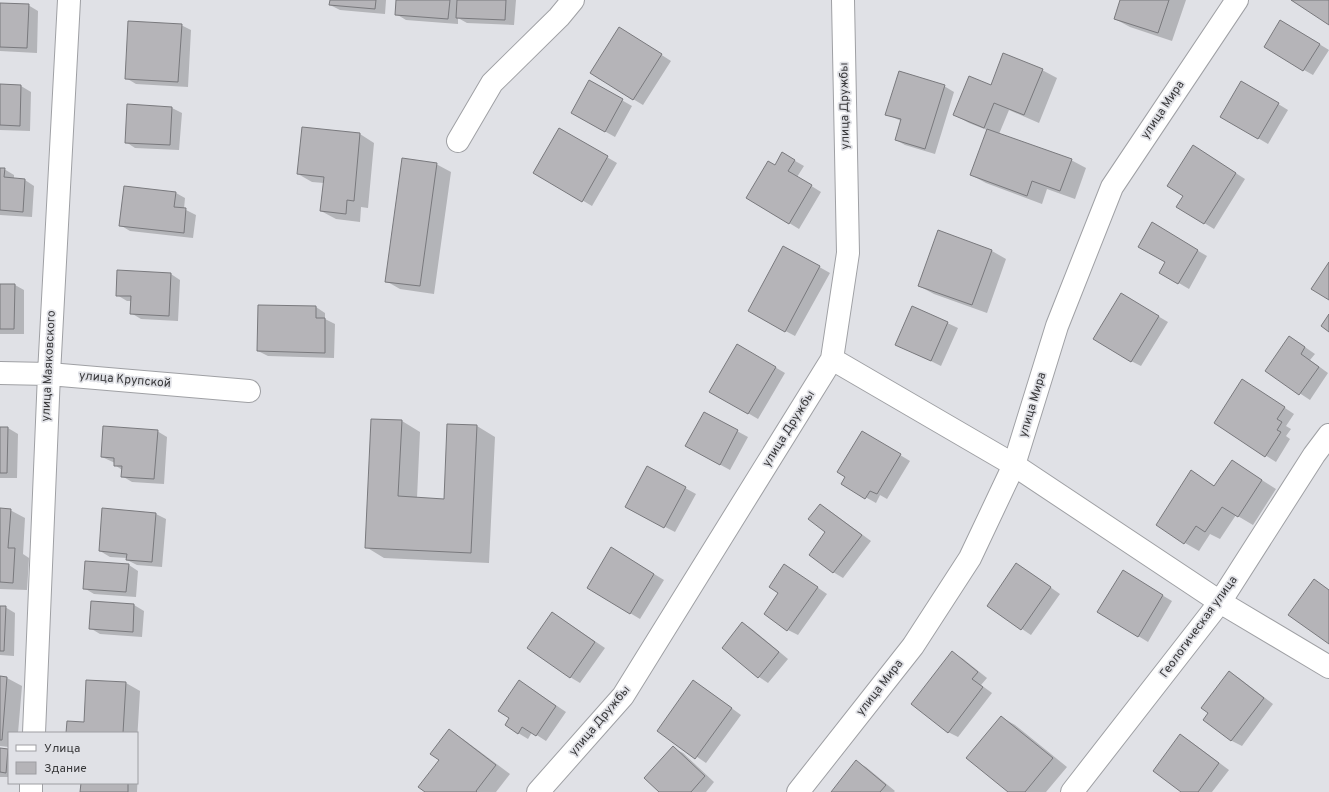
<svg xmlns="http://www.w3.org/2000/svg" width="1329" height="792" viewBox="0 0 1329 792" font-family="Overpass,sans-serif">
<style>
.shadow{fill:#0003}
.building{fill:#b5b4b8;stroke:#79797d}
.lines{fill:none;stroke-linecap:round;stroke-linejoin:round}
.minor-casing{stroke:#9fa0a4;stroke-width:24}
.minor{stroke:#fff;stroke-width:22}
.labels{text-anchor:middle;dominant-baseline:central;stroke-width:3.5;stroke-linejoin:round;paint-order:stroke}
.street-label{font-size:12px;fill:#39393b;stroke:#e0e1e6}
</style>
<rect width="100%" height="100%" fill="#e0e1e6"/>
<path class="shadow" d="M 331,0 L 386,0 L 385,14 L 340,10 L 330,5 Z
M 397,0 L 516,0 L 514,25 L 467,23 L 458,18 L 458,24 L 406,20 L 396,14 Z
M 1121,0 L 1186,0 L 1172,41 L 1130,27 L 1115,19 Z
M 0,4 L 28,5 L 38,11 L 37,53 L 0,51 Z
M 1281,21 L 1329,50 L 1313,75 L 1304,70 Z
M 181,25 L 191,30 L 188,87 L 136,84 L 126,78 Z
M 629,34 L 671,61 L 643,105 L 633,99 Z
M 1042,70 L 1057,78 L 1039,123 L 1009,110 L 999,134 L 1071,160 L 1086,168 L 1075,199 L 1047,189 L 1042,204 L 986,183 L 971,175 L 987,130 L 969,123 L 955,115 L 991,86 Z
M 590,82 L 632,106 L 615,137 L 572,113 Z
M 1242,82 L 1288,110 L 1268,144 L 1222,117 Z
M 0,85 L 21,86 L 31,92 L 30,131 L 0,130 Z
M 944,86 L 954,92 L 935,154 L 905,145 L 896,140 L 901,121 L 886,114 Z
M 128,105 L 172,108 L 182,113 L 179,150 L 135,148 L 126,142 Z
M 303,128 L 360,134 L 374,143 L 368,208 L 361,207 L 360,222 L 336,219 L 321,211 L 324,183 L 312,182 L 298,174 Z
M 559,129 L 617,163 L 592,206 L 534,172 Z
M 1203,152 L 1245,179 L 1214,229 L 1178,207 L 1184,196 Z
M 783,154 L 804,166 L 797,177 L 821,192 L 799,229 L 748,198 L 776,166 Z
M 436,164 L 451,172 L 434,294 L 400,289 L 386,281 Z
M 0,169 L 4,169 L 14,175 L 14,179 L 25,180 L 34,186 L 32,217 L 0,215 Z
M 176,193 L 185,198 L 184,209 L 196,215 L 193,238 L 130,231 L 120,225 Z
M 1152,224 L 1207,256 L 1189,289 L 1160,272 L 1166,262 Z
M 784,247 L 830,273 L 795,336 L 759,317 Z
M 992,251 L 1006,259 L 987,313 L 934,294 L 919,286 Z
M 171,274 L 180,280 L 178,321 L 141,319 L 131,313 L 132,301 L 127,301 L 117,295 Z
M 0,285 L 15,285 L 24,290 L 24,334 L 0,334 Z
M 1122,295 L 1168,322 L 1141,366 L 1131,361 Z
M 316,307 L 325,313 L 325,319 L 335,324 L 334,358 L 268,356 L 258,351 Z
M 913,307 L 958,328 L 941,366 L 896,344 Z
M 1299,343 L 1315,354 L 1310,360 L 1328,373 L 1310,400 L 1266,371 Z
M 737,345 L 785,373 L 758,419 L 710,391 Z
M 1252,386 L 1294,414 L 1286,426 L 1291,429 L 1286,436 L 1290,439 L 1276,462 L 1215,423 Z
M 704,413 L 748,437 L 730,470 L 697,452 Z
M 402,421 L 420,432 L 417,498 L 445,500 L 477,426 L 495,437 L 489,563 L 384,558 L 366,547 Z
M 0,428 L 8,428 L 18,434 L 17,478 L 0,478 Z
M 157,431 L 167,437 L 164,484 L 132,482 L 122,476 L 122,470 L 115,465 L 115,463 L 102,457 Z
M 862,432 L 910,461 L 887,499 L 880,495 L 876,503 L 842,484 L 847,476 Z
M 1232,461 L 1276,489 L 1253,525 L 1236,515 L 1220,539 L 1210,534 L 1199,551 L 1185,543 L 1192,472 L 1215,486 Z
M 647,467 L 696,494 L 675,532 L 636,512 Z
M 820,505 L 830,511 L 871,541 L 843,578 L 833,572 L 827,532 Z
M 0,509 L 10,510 L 25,518 L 23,554 L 29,558 L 27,590 L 0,589 Z
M 103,509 L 156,514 L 166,519 L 162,567 L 137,565 L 127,560 L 127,558 L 110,557 L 100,551 Z
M 621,554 L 664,580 L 640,619 L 588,588 Z
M 129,565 L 138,571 L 136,597 L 94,594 L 84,588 Z
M 785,565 L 827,594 L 798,635 L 788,630 L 780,593 Z
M 1026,570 L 1060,594 L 1031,635 L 988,606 Z
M 1123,572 L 1172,601 L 1148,642 L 1099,612 Z
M 92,602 L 134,605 L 144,611 L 142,637 L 100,634 L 90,628 Z
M 0,607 L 5,607 L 15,613 L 14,656 L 0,655 Z
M 553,613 L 605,648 L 580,683 L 570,677 Z
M 743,623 L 752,629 L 788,659 L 768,683 L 759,677 L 723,648 Z
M 952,653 L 962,658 L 987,678 L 981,685 L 992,693 L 958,737 L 948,732 Z
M 1229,672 L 1239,678 L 1273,704 L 1242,746 L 1232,741 L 1204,720 L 1209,712 Z
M 0,677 L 7,678 L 22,686 L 18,733 L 9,733 L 9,747 L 0,746 Z
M 126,683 L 140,691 L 137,742 L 137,733 L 67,733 L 85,723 Z
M 529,687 L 566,712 L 546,741 L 532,732 L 528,739 L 518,733 Z
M 703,687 L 741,715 L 706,763 L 658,730 Z
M 1001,717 L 1015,725 L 1067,767 L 1046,792 L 1010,792 Z
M 449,730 L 463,739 L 510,774 L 496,792 L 427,792 L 440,760 Z
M 1180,735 L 1190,741 L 1229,770 L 1212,792 L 1183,792 Z
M 673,748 L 683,753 L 714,782 L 706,792 L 661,792 Z
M 0,749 L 9,750 L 9,777 L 0,777 Z
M 856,762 L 866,767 L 895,791 L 894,792 L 832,792 Z
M 137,769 L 138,770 L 137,792 L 81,792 L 82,783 L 137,783 Z"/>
<path class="building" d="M 330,0 L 376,0 L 375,9 L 329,5 Z
M 396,0 L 450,0 L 448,19 L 395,15 Z
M 457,0 L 506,0 L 505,20 L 456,18 Z
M 1120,0 L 1169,0 L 1158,33 L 1114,19 Z
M 1291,0 L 1329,0 L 1329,25 Z
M 0,3 L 29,4 L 27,48 L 0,47 Z
M 1280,20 L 1320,44 L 1303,71 L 1264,47 Z
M 128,21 L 182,24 L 178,82 L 125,79 Z
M 619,27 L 662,54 L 633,100 L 590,73 Z
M 1003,53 L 1043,69 L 1024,115 L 994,103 L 984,128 L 953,115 L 969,76 L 991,85 Z
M 899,71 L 945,85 L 925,149 L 895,140 L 901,119 L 885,115 Z
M 589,80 L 623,99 L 605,132 L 571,113 Z
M 1241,81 L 1279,103 L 1258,139 L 1220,117 Z
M 0,84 L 21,85 L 20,126 L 0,125 Z
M 127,104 L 172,107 L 170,145 L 125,143 Z
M 302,127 L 360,133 L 354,201 L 347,200 L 346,214 L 320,211 L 324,177 L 297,174 Z
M 559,128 L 608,156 L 582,202 L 533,173 Z
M 987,129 L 1072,159 L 1060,191 L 1032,181 L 1027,196 L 970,175 Z
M 1193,145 L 1236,173 L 1204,224 L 1176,207 L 1183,196 L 1167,186 Z
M 782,152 L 795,160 L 788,171 L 812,185 L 789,224 L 746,198 L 768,161 L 775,165 Z
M 402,158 L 437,163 L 420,286 L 385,282 Z
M 0,168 L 5,168 L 4,177 L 25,179 L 23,212 L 0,210 Z
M 124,186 L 176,192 L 174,207 L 186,208 L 184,233 L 119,226 Z
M 1152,222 L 1198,250 L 1178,284 L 1159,273 L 1165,262 L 1138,247 Z
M 938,230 L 992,250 L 972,305 L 918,286 Z
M 783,246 L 820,266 L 785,332 L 748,311 Z
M 1329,262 L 1329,300 L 1311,289 Z
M 117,270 L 171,273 L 169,316 L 130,314 L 131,296 L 116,296 Z
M 0,284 L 15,284 L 14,329 L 0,329 Z
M 1121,293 L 1159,316 L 1131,362 L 1093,339 Z
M 258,305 L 316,306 L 316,318 L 325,318 L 325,353 L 257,351 Z
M 912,306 L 948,322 L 931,361 L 895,345 Z
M 1329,314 L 1329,332 L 1321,326 Z
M 1289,336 L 1305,347 L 1301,354 L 1319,367 L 1299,395 L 1265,371 Z
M 737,344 L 776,367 L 748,414 L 709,392 Z
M 1242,379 L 1285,407 L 1277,419 L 1282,422 L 1277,430 L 1281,432 L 1265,457 L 1214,423 Z
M 704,412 L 738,430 L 720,465 L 685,446 Z
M 371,419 L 402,420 L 398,496 L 444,499 L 447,424 L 477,425 L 471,553 L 365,548 Z
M 103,426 L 158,430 L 154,479 L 121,477 L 122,466 L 114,466 L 114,458 L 101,457 Z
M 0,427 L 8,427 L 7,473 L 0,473 Z
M 862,431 L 901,454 L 877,494 L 870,491 L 865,499 L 841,484 L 845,477 L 837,472 Z
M 1232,460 L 1262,480 L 1238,517 L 1222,507 L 1205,532 L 1196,526 L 1184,544 L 1156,525 L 1191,470 L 1214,486 Z
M 647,466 L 686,487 L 664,528 L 625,507 Z
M 820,504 L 862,535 L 833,573 L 809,555 L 825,532 L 808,519 Z
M 0,508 L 11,509 L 8,548 L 15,548 L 13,583 L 0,582 Z
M 102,508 L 156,513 L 152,562 L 126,560 L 127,554 L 99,551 Z
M 611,547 L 654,574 L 630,614 L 587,588 Z
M 85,561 L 129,564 L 126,592 L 83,589 Z
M 1016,563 L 1051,587 L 1021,630 L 987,606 Z
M 784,564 L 818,587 L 787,631 L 764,614 L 778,593 L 769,587 Z
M 1123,570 L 1163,595 L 1138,637 L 1097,612 Z
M 1314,579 L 1329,590 L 1329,644 L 1288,615 Z
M 91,601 L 134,604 L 133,632 L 89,629 Z
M 0,606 L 6,606 L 4,651 L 0,651 Z
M 552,612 L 595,642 L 570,678 L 527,648 Z
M 742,622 L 779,652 L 758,678 L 722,648 Z
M 952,651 L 978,672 L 972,679 L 983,687 L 948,733 L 911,704 Z
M 1229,671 L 1264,698 L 1231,741 L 1203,720 L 1208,713 L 1201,708 Z
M 0,676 L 7,677 L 2,740 L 0,740 Z
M 86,680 L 126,682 L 123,733 L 66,733 L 67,721 L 84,722 Z
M 519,680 L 556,706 L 536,736 L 522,727 L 518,734 L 505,725 L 509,718 L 498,711 Z
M 693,680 L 732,708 L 695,759 L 657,731 Z
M 1001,716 L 1053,758 L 1025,792 L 1008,792 L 966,758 Z
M 449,729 L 496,765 L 476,791 L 477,792 L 425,792 L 418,787 L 439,760 L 430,754 Z
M 1180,734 L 1219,763 L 1198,792 L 1181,792 L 1153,771 Z
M 673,746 L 705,776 L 691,792 L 659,792 L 644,778 Z
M 0,748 L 8,749 L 6,773 L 0,772 Z
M 856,760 L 886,785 L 880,792 L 831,792 Z
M 81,783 L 128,783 L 128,792 L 80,792 Z"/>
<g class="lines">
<g class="minor-casing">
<path id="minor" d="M 458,141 L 492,83 L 559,17 L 573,0
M 832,359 L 1014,465 L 1220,602 L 1329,667
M 0,373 L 49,374 L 249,391
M 34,733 L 49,374 L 69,0
M 31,792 L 31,783
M 538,792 L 623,696 L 832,359 L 848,253 L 843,0
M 798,792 L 913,646 L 970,558 L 1014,465 L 1057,326 L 1112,187 L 1237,0
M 1072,792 L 1220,602 L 1314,455 L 1329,435"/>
</g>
<use href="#minor" class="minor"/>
</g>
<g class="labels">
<g class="street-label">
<text transform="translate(845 106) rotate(-91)">улица Дружбы</text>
<text transform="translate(1163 110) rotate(-56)">улица Мира</text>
<text transform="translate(49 366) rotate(-87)">улица Маяковского</text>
<text transform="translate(125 380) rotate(5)">улица Крупской</text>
<text transform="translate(1033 405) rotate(-73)">улица Мира</text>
<text transform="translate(789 429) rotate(-58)">улица Дружбы</text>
<text transform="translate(1199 627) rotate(-54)">Геологическая улица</text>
<text transform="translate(880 688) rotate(-52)">улица Мира</text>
<text transform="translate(600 721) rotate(-50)">улица Дружбы</text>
</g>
</g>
<rect x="8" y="732" width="130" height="52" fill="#e0e1e6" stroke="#9d9ea2"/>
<rect x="16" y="745" width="20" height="6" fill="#ffffff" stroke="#9d9ea2"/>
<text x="44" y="752" font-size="12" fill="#39393b">Улица</text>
<rect x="16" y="762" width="20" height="12" fill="#b5b4b8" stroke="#9d9ea2"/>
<text x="44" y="772" font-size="12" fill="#39393b">Здание</text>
</svg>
